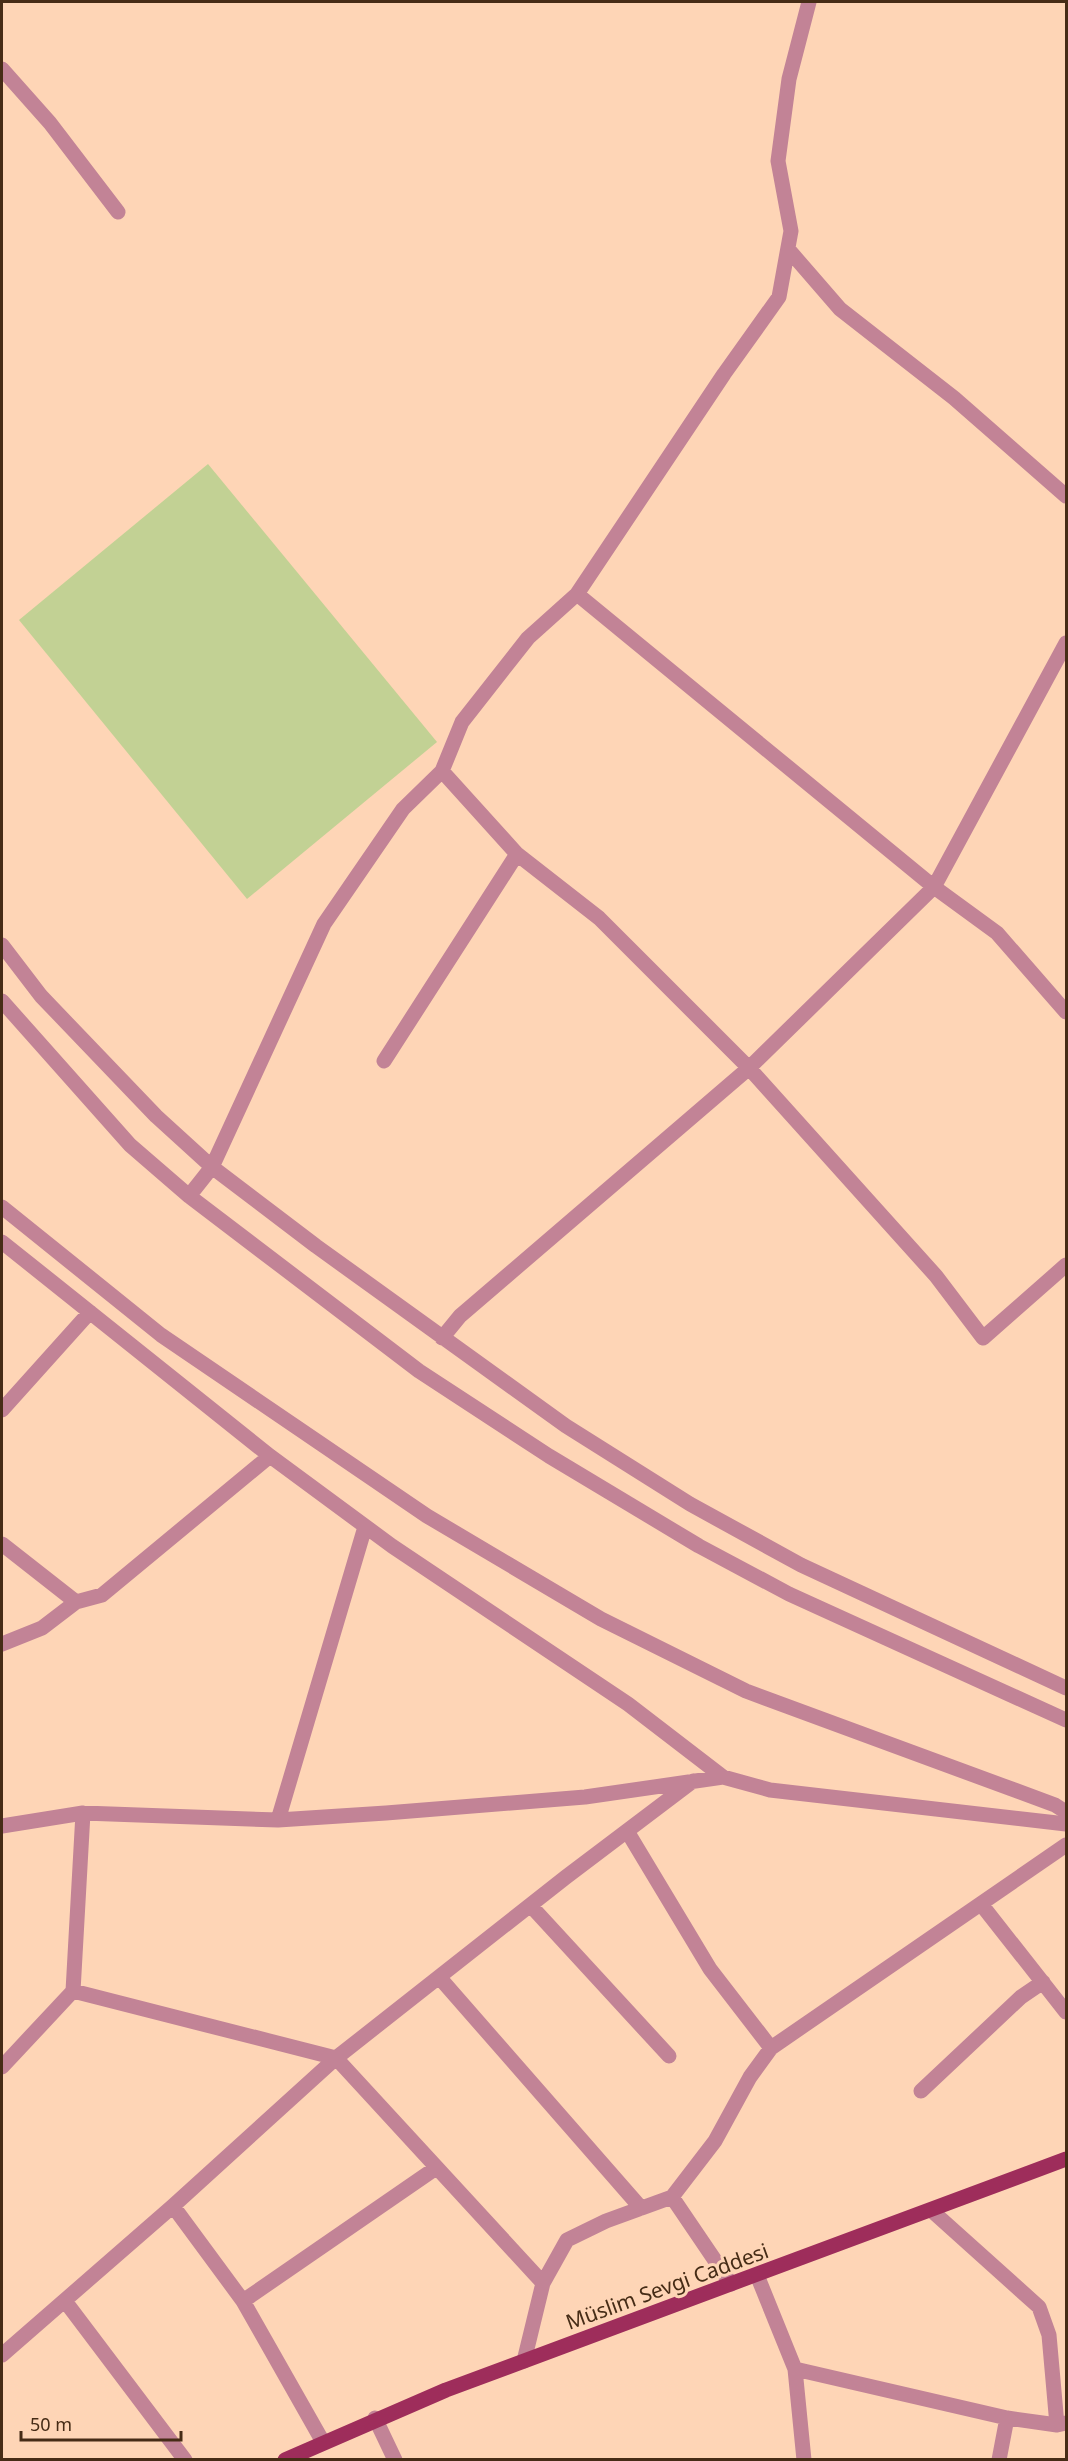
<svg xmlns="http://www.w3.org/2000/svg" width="1068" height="2461" viewBox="0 0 1068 2461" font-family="'Noto Sans',sans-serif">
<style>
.green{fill:#c2d194}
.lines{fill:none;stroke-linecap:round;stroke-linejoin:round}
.minor{stroke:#c28396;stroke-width:15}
.major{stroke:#9e2d5b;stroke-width:15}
.labels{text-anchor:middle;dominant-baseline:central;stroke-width:6;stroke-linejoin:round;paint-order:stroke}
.street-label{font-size:21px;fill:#462c16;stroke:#fed5b6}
</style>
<rect width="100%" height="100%" fill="#fed5b6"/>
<path class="green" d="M 208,464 L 437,742 L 247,899 L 19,620 Z"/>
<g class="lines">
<path class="minor" d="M 2,69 L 50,123 L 118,212
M 788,249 L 840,309 L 954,398 L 1066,496
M 577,594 L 934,887 L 1066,643
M 442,771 L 517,854 L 599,918 L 749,1068 L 936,1276 L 983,1338 L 1066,1265
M 2,945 L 41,996 L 156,1116 L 212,1167 L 316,1246 L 566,1426 L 690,1504 L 801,1565 L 1066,1688
M 2,1001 L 130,1145 L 189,1196 L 419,1371 L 549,1456 L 699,1546 L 789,1594 L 1066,1720
M 384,1061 L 517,854
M 189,1196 L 212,1167 L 324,924 L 403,809 L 442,771 L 462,722 L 528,638 L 577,594 L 724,374 L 779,297 L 791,231 L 778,161 L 789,79 L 809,2
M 2,1207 L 161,1335 L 427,1516 L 601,1619 L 746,1691 L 1055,1805 L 1066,1812
M 2,1242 L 270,1456 L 392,1546 L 628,1704 L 723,1777 L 770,1790 L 1066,1824
M 442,1338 L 460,1316 L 749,1068 L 934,887 L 997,933 L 1066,1012
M 2,1410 L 90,1312
M 2,1544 L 76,1602 L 102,1595 L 270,1456
M 2,1644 L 42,1628 L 76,1602
M 278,1820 L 365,1527
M 2,1826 L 83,1813 L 278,1820 L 386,1813 L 585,1797 L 723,1777
M 627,1831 L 710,1969 L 771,2048 L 750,2077 L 715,2141 L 672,2197 L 731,2284
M 981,1904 L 1066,2012
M 531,1906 L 669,2056
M 439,1977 L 641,2208
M 73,1991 L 83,1813
M 771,2048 L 1066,1845
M 2,2067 L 73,1991 L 336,2058 L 543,2283
M 921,2091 L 1021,1997 L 1043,1982
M 173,2206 L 243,2301 L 436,2168
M 931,2210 L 1039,2307 L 1049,2335 L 1057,2425
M 757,2275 L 795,2369 L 804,2460
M 65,2301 L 185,2460
M 243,2301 L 323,2442
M 2,2355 L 173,2206 L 336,2058 L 566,1877 L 693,1781
M 524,2361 L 543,2283 L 567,2240 L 606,2221 L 672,2197
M 795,2369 L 1007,2418 L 1057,2425 L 1066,2423
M 375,2418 L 395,2460
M 999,2460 L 1007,2418"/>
<path class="major" d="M 285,2460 L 446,2390 L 1066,2159"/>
</g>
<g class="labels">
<g class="street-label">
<text transform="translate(667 2286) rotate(-20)">Müslim Sevgi Caddesi</text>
</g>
</g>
<rect width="1068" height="2461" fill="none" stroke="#462c16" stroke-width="6"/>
<path d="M21 2431v9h160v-9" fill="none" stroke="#462c16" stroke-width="3"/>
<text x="30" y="2431" font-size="18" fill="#462c16" stroke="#fed5b6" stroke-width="4.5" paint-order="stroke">50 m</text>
</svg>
